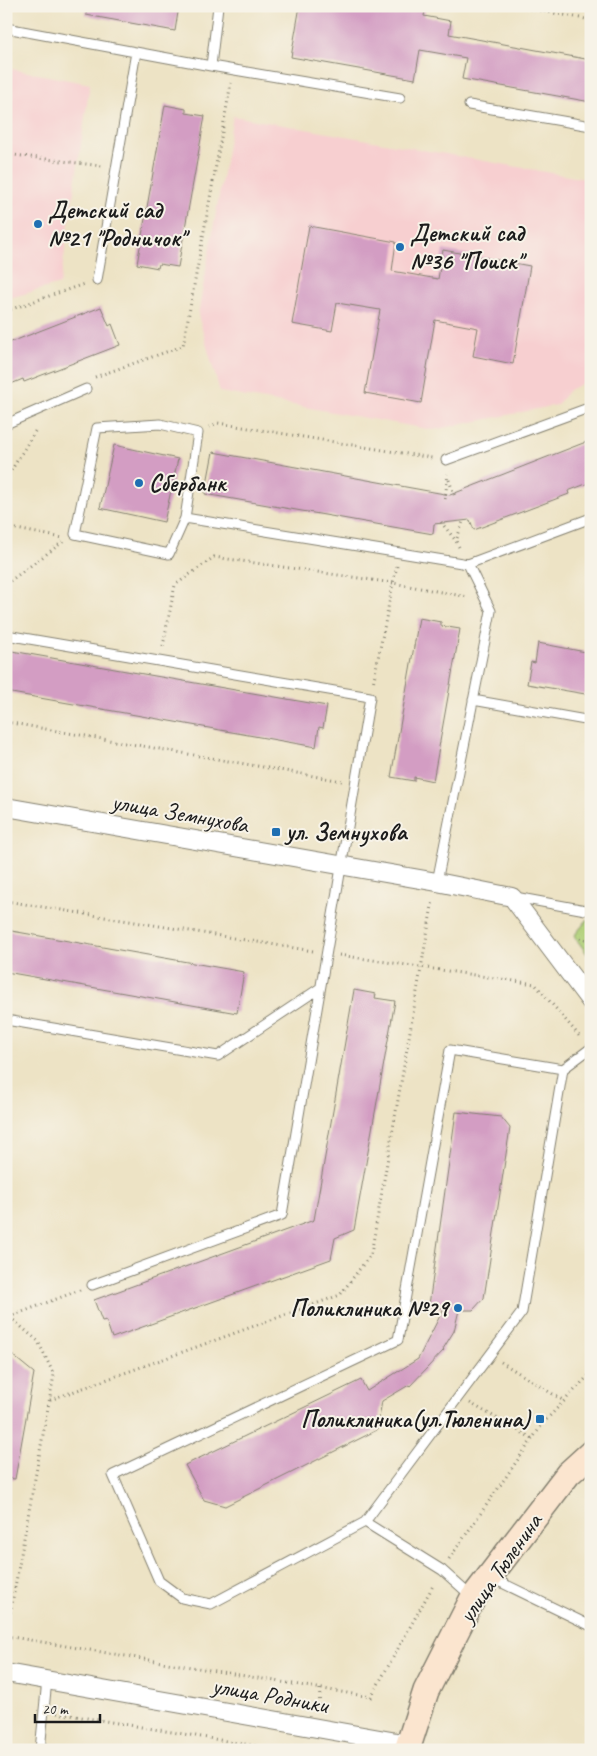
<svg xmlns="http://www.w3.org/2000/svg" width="597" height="1756" viewBox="0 0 597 1756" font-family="Caveat,sans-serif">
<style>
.built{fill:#f7cfd0}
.green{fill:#b0d078;stroke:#66764a}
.building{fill:#d39dc3}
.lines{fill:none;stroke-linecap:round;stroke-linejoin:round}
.lane-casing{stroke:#848070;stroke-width:11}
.street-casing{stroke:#848070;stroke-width:20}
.secondary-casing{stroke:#848070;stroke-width:28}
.path{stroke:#848070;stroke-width:3;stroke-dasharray:1 4;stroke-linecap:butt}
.lane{stroke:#fff;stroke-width:9}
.street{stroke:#fff;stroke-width:18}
.secondary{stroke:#fbe5cf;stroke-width:25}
.poi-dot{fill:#1f6fb2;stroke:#f7f3e8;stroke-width:2}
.labels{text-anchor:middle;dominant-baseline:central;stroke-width:4;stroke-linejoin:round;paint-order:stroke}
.poi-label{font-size:24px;font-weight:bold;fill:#1c1c1c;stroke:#f7f3e8;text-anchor:start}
.street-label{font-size:24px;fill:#1c1c1c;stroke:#f7f3e8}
</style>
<rect width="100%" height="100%" fill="#f7f3e8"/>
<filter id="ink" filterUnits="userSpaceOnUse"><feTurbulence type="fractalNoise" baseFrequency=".02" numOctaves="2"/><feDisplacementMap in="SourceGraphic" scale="10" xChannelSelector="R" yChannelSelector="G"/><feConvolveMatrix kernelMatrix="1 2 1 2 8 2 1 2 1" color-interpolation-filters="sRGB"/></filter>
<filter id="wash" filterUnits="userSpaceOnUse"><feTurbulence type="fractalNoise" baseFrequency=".0096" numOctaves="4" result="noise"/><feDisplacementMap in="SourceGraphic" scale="20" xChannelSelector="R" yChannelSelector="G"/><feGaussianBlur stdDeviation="1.12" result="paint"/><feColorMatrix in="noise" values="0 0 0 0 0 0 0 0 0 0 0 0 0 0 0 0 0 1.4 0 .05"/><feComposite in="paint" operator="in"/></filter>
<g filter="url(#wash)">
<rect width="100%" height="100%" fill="#ede3c5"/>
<path class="built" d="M 6,68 L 90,84 L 60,284 L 6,299 Z
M 233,116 L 591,180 L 591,379 L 569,390 L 557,405 L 433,430 L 220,392 L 198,315 Z"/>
<path class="green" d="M 591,919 L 591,959 L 574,936 L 587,920 Z"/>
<g id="blocks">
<path class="building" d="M 87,6 L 179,6 L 175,31 L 86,15 Z
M 300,6 L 426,6 L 424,16 L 451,21 L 449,34 L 591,60 L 591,102 L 462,79 L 466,58 L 420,50 L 415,79 L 291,57 Z
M 165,105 L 186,109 L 186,113 L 205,116 L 178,267 L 159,264 L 158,268 L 137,264 Z
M 309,226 L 396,242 L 392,271 L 438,279 L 443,250 L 530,266 L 513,364 L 473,356 L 478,328 L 435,320 L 421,403 L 365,393 L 380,310 L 337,303 L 332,331 L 292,324 Z
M 101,307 L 109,326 L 112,324 L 120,345 L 24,382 L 23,379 L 6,386 L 6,344 Z
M 591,440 L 591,482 L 568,491 L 569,494 L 474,530 L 470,520 L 434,524 L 433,534 L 205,494 L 213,452 L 450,495 Z
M 114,445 L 178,459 L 164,522 L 100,508 Z
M 419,618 L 441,622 L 441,626 L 460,629 L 433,781 L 414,777 L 414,781 L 391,777 Z
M 538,643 L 591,653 L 591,695 L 527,684 L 531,662 L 535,663 Z
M 6,650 L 327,706 L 323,728 L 319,727 L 316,747 L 6,692 Z
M 6,930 L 244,972 L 237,1013 L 6,972 Z
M 354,990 L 376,994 L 375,998 L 395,1001 L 354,1230 L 335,1238 L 331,1259 L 112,1338 L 106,1320 L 102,1321 L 94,1300 L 314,1220 Z
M 456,1112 L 501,1117 L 510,1128 L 484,1298 L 473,1310 L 459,1310 L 454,1331 L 443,1349 L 444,1350 L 410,1386 L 409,1385 L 382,1401 L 377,1430 L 225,1506 L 204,1500 L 185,1465 L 361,1380 L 367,1391 L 418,1359 L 444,1308 L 429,1305 Z
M 6,1350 L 34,1373 L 15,1479 L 6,1478 Z"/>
</g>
</g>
<g filter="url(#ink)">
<use href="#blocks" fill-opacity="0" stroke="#848070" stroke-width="1"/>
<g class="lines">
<g class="lane-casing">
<path id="lane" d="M 6,28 L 211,66 L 218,6
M 211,66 L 400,98
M 469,105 L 591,126
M 97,280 L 136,52
M 6,424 L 86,389
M 446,460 L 591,407
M 185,518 L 198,433 L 160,424 L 97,428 L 75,534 L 169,554 L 185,518 L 468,564
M 6,635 L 370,697 L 282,1215 L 92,1285
M 473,700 L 591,721
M 437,882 L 491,611 L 468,564 L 591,518
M 515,897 L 591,911
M 6,1020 L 218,1056 L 320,988
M 365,1522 L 211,1604 L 182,1598 L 159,1581 L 113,1475 L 398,1340 L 450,1050 L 563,1069
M 492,1578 L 591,1626
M 471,1596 L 442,1570 L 365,1522 L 522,1312 L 563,1069 L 591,1048
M 40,1750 L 47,1680"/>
</g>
<g class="street-casing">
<path id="street" d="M 6,807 L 437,882 L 512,897 L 591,1002
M 6,1673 L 408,1744"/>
</g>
<g class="secondary-casing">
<path id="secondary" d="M 407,1750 L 426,1691 L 473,1598 L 568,1474 L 591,1453"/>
</g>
<path class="path" d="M 515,6 L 591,20
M 6,154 L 102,166
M 6,311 L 84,284
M 95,377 L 183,346 L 231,83
M 209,427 L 218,423 L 432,458
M 6,479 L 37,428
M 449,480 L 455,497
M 445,499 L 448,474
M 441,522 L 456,541
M 6,527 L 63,538
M 459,547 L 456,541 L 464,519
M 397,566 L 393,583 L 468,597
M 6,584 L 64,541
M 163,646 L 175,585 L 214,557 L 393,583 L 373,684
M 6,722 L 342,781
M 6,901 L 313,951
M 580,938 L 591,941
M 339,955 L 535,984 L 581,1038
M 6,1314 L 38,1341 L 54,1375 L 6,1636
M 9,1317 L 80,1290
M 501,1362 L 564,1401
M 50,1400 L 340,1295 L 371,1254 L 433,900
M 470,1403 L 533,1439
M 449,1559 L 544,1422 L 591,1373
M 6,1636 L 371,1697 L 434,1584
M 319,1710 L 320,1688
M 57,1713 L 280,1750"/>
<use href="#lane" class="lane"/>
<use href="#street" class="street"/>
<use href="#secondary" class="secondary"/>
</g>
</g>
<g class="poi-dot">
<circle cx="38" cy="224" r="5"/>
<circle cx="400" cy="247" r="5"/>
<circle cx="139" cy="483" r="5"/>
<rect x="271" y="827" width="10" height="10" rx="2.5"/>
<circle cx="458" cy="1308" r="5"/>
<rect x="535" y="1414" width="10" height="10" rx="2.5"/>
</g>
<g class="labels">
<g class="poi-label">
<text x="48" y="210">Детский сад<tspan x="48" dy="28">№21 "Родничок"</tspan></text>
<text x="410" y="233">Детский сад<tspan x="410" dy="28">№36 "Поиск"</tspan></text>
<text x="149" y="483">Сбербанк</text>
<text x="286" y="832">ул. Земнухова</text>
<text x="448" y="1308" text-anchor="end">Поликлиника №29</text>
<text x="530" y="1419" text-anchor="end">Поликлиника(ул.Тюленина)</text>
</g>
<g class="street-label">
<text transform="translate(180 813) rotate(10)">улица Земнухова</text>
<text transform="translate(500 1568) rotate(-55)">улица Тюленина</text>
<text transform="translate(270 1695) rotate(10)">улица Родники</text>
</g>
</g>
<rect width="597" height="1756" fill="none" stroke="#f7f3e8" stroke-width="25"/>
<path d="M35 1714v8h65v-8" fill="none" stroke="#1c1c1c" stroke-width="2.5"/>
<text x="42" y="1714" font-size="15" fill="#1c1c1c" stroke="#f7f3e8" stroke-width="4" paint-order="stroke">20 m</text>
</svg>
